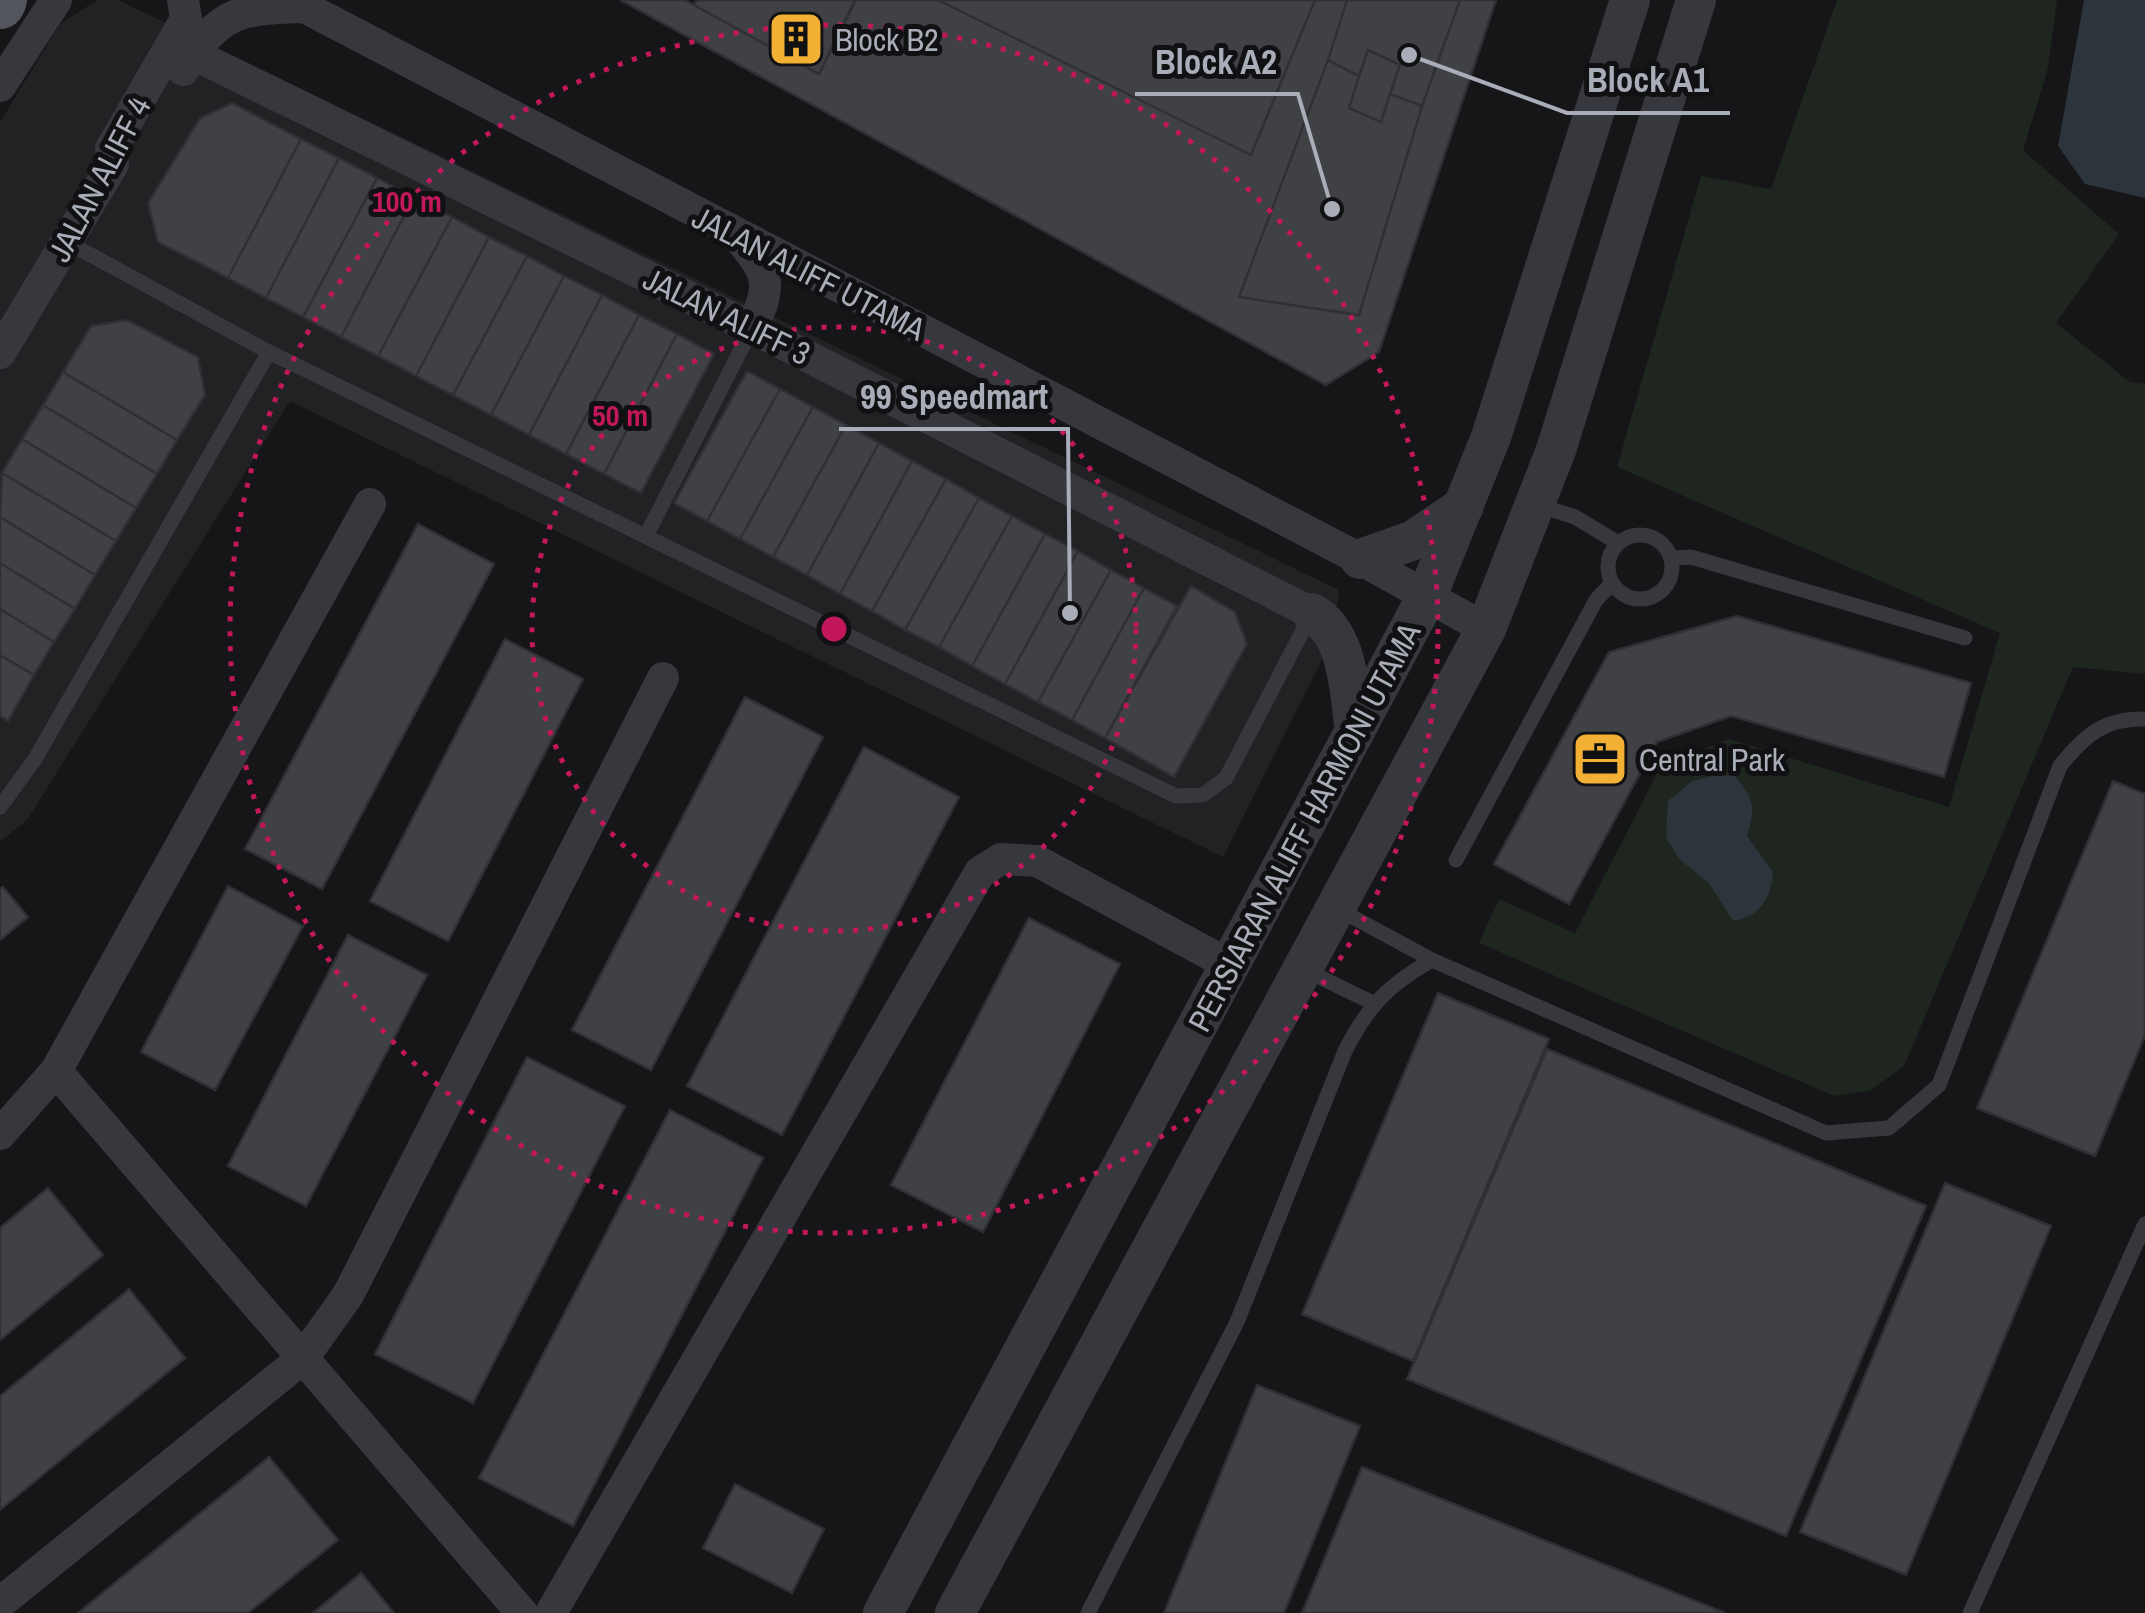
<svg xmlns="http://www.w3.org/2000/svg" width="2145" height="1613" viewBox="0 0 2145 1613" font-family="'Archivo Narrow',sans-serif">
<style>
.built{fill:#222225}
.green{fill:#1e261f}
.water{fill:#2c353c}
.building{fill:#404145;stroke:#303034;stroke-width:2.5}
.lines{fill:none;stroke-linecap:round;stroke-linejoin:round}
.service{stroke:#37383d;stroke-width:15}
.minor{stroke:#37383d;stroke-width:32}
.tertiary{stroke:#37383d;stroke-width:40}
.primary{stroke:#53555c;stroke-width:50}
.ring{fill:none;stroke:#c2185b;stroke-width:5;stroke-dasharray:5 10}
.labels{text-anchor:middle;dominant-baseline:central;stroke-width:10;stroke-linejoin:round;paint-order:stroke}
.poi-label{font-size:32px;fill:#a8adb8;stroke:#111113;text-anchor:start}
.street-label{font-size:32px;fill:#a8adb8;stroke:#111113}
.centre{fill:#c2185b;stroke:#111113;stroke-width:5}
.ring-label{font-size:30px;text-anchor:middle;font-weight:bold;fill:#c2185b;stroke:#111113;stroke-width:10;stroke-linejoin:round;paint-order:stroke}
.leader{fill:none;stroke:#a8adb8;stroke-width:4}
.callout-dot{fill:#a8adb8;stroke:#111113;stroke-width:4}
.callout-label{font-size:35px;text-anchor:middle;font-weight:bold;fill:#a8adb8;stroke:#111113;stroke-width:10;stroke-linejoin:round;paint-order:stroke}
</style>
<rect width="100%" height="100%" fill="#161618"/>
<path class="built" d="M 97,0 L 118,0 L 1339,590 L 1332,640 L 1223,857 L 290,401 L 27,820 L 0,842 L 0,122 L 60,24 Z"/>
<path class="green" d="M 1837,0 L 2057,0 L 2048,68 L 2023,150 L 2119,234 L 2056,323 L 2130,382 L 2145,384 L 2145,674 L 2073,667 L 1904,1066 L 1870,1091 L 1834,1096 L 1479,943 L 1499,899 L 1575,933 L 1661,766 L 1729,739 L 1949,807 L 2000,633 L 1617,467 L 1701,176 L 1771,189 Z"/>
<path class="water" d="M 2084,0 L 2145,0 L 2145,198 L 2085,184 L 2058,146 Z
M 1717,775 L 1735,776 C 1754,800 1756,806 1747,836 L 1773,872 C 1771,897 1761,917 1733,921 L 1708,882 L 1679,859 L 1666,837 L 1668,801 L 1692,781 Z"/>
<path class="building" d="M 620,0 L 685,0 L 819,74 L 856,0 L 938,0 L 1251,155 L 1315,0 L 1496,0 L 1379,352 L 1326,385 Z
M 697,0 L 855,0 L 819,74 L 694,5 Z
M 938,0 L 1315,0 L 1251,155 Z
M 1347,0 L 1460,0 L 1422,106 L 1390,94 L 1400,65 L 1368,50 L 1359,76 L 1328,60 Z
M 1328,60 L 1359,76 L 1349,108 L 1381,122 L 1390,94 L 1422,106 L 1359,315 L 1239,297 Z
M 232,103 L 301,139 L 228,278 L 158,242 L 148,203 L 200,118 Z
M 301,139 L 339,158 L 266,298 L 228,278 Z
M 339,158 L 377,178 L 303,317 L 266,298 Z
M 377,178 L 414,197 L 341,337 L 303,317 Z
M 414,197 L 452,217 L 378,356 L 341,337 Z
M 452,217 L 489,237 L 416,376 L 378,356 Z
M 489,237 L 527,256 L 453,395 L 416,376 Z
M 527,256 L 564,276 L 491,415 L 453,395 Z
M 564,276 L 602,295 L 529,435 L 491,415 Z
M 602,295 L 639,315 L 566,454 L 529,435 Z
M 639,315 L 677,334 L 604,474 L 566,454 Z
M 127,320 L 198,357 L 205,395 L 177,440 L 63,372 L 91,326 Z
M 677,334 L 714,354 L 641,493 L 604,474 Z
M 747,371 L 780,389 L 707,521 L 674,503 Z
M 63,372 L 177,440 L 157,474 L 43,405 Z
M 780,389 L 813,407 L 740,539 L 707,521 Z
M 43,405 L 157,474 L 136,508 L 22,439 Z
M 813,407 L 846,425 L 773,557 L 740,539 Z
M 846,425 L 879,443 L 807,575 L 773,557 Z
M 22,439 L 136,508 L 116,541 L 2,473 Z
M 879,443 L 912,461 L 840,594 L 807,575 Z
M 912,461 L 946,479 L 872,611 L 840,594 Z
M 2,473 L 116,541 L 95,575 L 0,517 Z
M 946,479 L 979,498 L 905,630 L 872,611 Z
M 979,498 L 1012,516 L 939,647 L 905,630 Z
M 1012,516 L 1045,534 L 972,666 L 939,647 Z
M 0,517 L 95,575 L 75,609 L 0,563 Z
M 418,524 L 494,564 L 322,889 L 245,849 Z
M 1045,534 L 1078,551 L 1005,684 L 972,666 Z
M 1078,551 L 1111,570 L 1038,702 L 1005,684 Z
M 0,563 L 75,609 L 54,642 L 0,609 Z
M 1111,570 L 1144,588 L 1072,720 L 1038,702 Z
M 1191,586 L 1235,612 L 1247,644 L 1174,777 L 1105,738 Z
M 1144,588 L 1177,606 L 1105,738 L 1072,720 Z
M 0,609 L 54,642 L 34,675 L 0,655 Z
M 1737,616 L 1971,683 L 1944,777 L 1731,716 L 1657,742 L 1569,904 L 1494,864 L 1609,652 Z
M 505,639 L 583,679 L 448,941 L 370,901 Z
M 0,655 L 34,675 L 8,721 L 0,716 Z
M 745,697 L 823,737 L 651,1070 L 572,1030 Z
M 864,747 L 959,797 L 782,1135 L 687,1086 Z
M 2113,781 L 2145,794 L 2145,1035 L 2095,1156 L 1977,1108 Z
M 228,886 L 303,926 L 215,1090 L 141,1052 Z
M 3,887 L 28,917 L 0,940 L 0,889 Z
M 1029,918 L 1120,964 L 983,1232 L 891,1185 Z
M 348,935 L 427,975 L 306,1206 L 228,1166 Z
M 1438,993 L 1549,1039 L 1413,1361 L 1302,1314 Z
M 1547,1049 L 1926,1206 L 1786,1536 L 1407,1379 Z
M 527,1057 L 625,1106 L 473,1403 L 375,1354 Z
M 670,1110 L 763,1158 L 573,1526 L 479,1478 Z
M 1945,1183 L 2051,1226 L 1906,1575 L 1800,1532 Z
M 48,1188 L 103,1255 L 0,1340 L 0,1228 Z
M 129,1289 L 185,1358 L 0,1510 L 0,1396 Z
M 1257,1385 L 1360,1426 L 1284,1613 L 1164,1613 Z
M 269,1457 L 338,1540 L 248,1613 L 78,1613 Z
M 1362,1467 L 1725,1613 L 1302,1613 Z
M 735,1484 L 824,1529 L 792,1593 L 703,1548 Z
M 361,1573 L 394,1613 L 313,1613 Z"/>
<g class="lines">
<path class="service" d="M 67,242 L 269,352 L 1176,796 L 1203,795 L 1226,778 L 1312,613
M 1535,504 L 1575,517 L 1618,543
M 647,534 L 752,328
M1608 567a32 32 0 1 1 64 0a32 32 0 1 1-64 0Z
M 1671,558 L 1691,557 L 1965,638
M 0,807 L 35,759 L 269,352
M 1456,860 L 1596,600 L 1612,583
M 1338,909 L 1432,960 L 1826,1133 L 1889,1128 L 1939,1085 L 2060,766 C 2085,735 2104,718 2145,719
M 1305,970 L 1373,1003
M 1088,1613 L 1237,1322 L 1345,1051 C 1368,1006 1388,985 1432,960
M 1970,1613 L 2145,1224"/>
<path class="minor" d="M 291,0 L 1360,559 L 1486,629
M 193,54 L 752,328 L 1312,613
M 183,70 C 219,12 237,9 302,7
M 0,86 L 56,0
M 740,239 C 770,276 772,284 752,328
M 0,353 L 113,164 L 111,149 L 186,19 L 183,0
M 56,1071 L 522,1613
M 0,1134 L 56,1071 L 370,504
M 0,1603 L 303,1358 L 348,1295 L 663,678
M 551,1613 L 980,872 L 1001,859 L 1037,861 L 1230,965"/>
<path class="tertiary" d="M 1360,559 L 1414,540 L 1464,506
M 1312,613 C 1350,635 1349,693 1355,731
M 883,1613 L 1427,596 L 1491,437 L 1630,0
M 955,1613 L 1486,629 L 1556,450 L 1696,0"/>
<path class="primary" d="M 0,4 L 2,0"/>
</g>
<g class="ring">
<circle cx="834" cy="629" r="302"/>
<circle cx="834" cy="629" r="604"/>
</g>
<defs>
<g id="building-square" transform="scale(2.875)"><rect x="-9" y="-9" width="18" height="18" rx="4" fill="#f2b134" stroke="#111113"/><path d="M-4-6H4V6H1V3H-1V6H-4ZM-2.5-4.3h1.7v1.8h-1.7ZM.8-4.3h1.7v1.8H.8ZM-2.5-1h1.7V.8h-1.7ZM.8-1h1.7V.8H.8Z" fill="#111"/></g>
<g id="office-square" transform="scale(2.875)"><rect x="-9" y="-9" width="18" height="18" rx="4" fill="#f2b134" stroke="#111113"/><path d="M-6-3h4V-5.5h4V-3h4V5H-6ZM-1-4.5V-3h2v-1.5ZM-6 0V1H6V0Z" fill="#111"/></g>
</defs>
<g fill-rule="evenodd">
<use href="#building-square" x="796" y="39"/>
<use href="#office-square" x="1600" y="759"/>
</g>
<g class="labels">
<g class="poi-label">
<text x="835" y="39">Block B2</text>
<text x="1639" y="759">Central Park</text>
</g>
<g class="street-label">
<text transform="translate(99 179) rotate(-62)">JALAN ALIFF 4</text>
<text transform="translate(809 273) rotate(27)">JALAN ALIFF UTAMA</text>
<text transform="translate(727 316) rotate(26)">JALAN ALIFF 3</text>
<text transform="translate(1304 827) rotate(-62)">PERSIARAN ALIFF HARMONI UTAMA</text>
</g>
</g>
<circle cx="834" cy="629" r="15" class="centre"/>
<g class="ring-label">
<text x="407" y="212">100 m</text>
<text x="620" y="426">50 m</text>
</g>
<path class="leader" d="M1332 209L1298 94H1135M1409 55L1567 113H1730M1070 613L1068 429H839"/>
<g class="callout-dot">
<circle cx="1332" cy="209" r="10"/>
<circle cx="1409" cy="55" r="10"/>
<circle cx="1070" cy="613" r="10"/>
</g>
<g class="callout-label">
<text x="1216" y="74">Block A2</text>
<text x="1648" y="92">Block A1</text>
<text x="954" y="409">99 Speedmart</text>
</g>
</svg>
